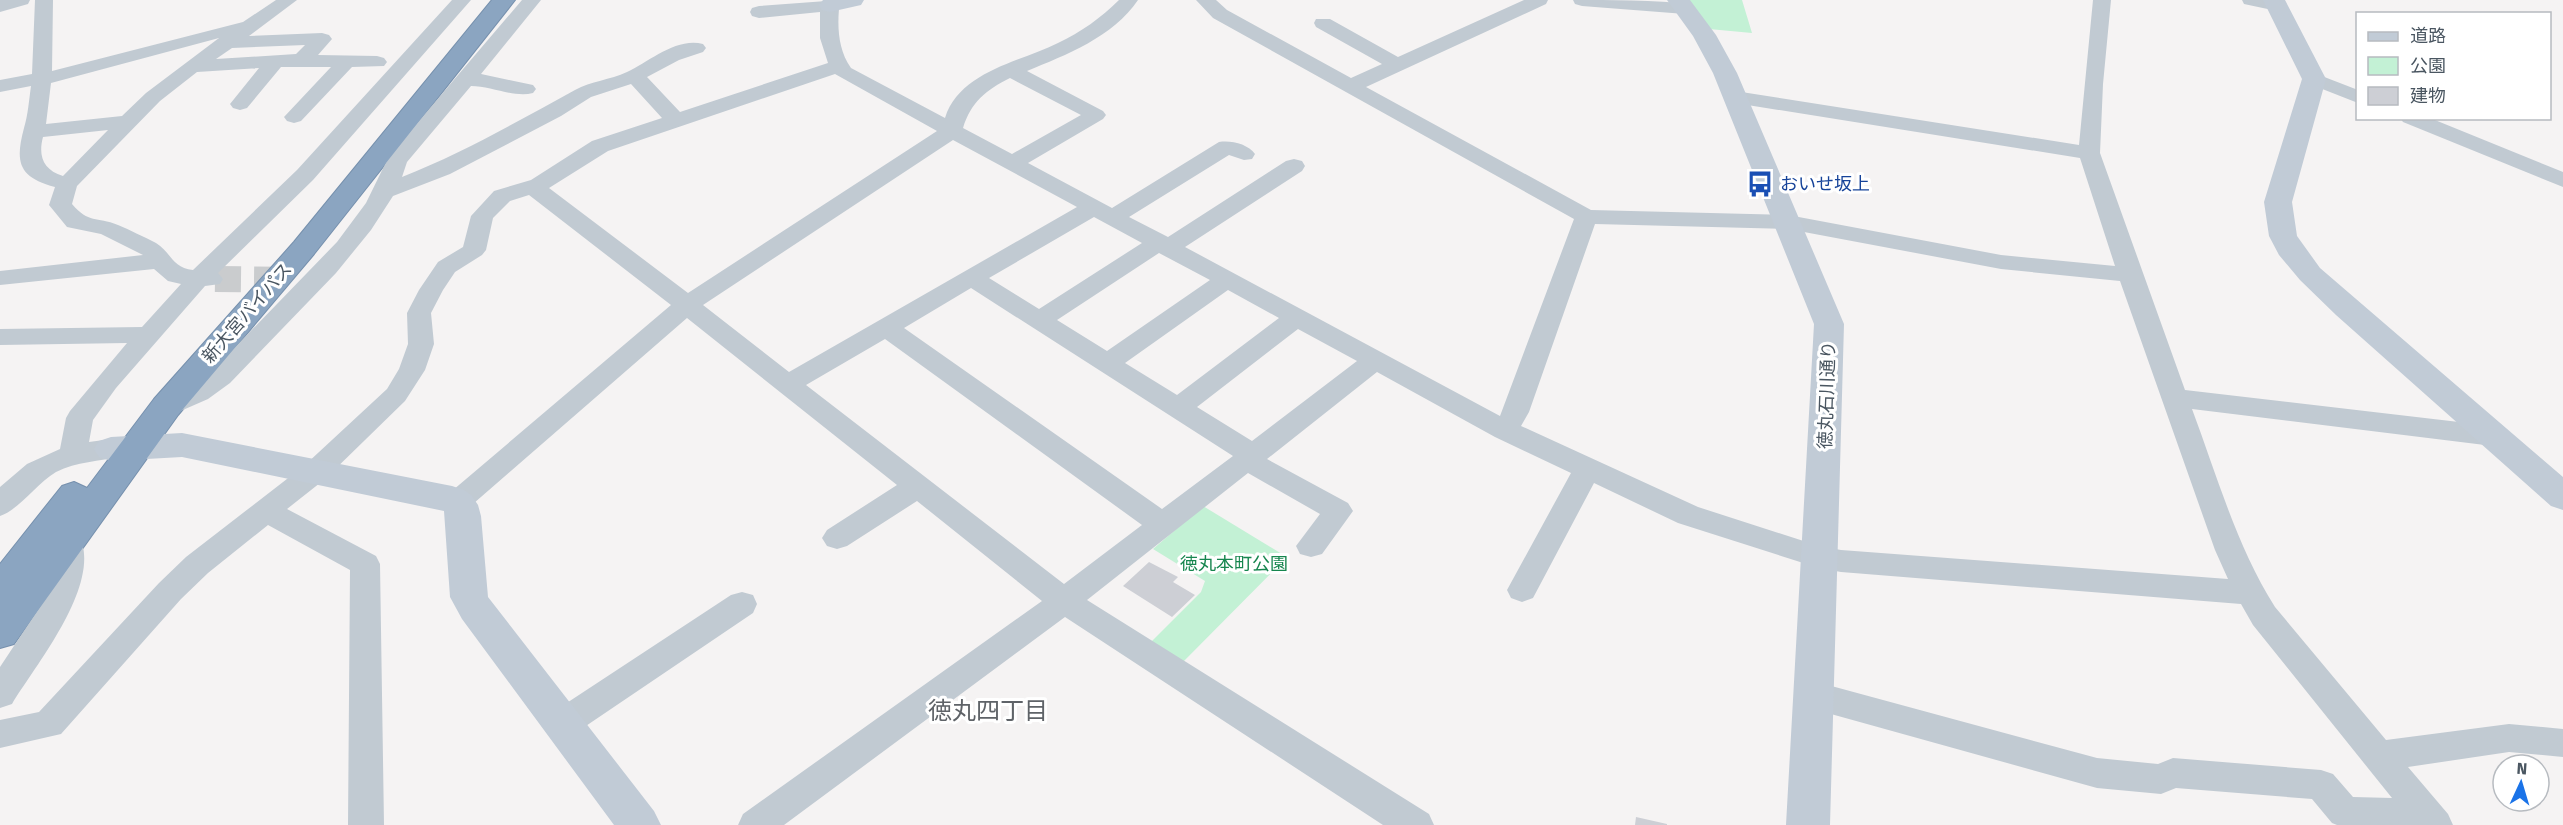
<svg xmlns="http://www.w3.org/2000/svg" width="2563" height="825" viewBox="0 0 2563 825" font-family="'Fira Sans','Noto Sans JP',sans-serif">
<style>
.green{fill:#c3f1d5}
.building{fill:#cdcfd5}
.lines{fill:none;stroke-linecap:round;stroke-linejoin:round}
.street-tunnel{stroke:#caccce;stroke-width:26;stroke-dasharray:26 13;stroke-linecap:butt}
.highway-casing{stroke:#7690ad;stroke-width:2}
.street{fill:#c1cad2;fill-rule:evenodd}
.secondary{fill:#c1cbd6;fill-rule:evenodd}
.highway{fill:#8ba5c1;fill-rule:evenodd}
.labels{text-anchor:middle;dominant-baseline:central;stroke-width:6;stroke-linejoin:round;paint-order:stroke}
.transit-label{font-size:18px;fill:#164399;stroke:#fff;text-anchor:start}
.street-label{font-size:18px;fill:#4a5661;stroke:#fff}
.park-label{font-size:18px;fill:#17864f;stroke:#fff}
.near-neighbourhood-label{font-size:24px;fill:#5f6368;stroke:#fff}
</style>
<rect width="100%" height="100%" fill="#f5f3f3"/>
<path class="green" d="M 1687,0 L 1742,0 L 1752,33 L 1709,29 Z
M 1203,506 L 1287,557 L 1183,662 L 1151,642 L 1201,592 L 1205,581 L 1153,549 Z"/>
<path class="building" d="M 1149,562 L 1178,577 L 1173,582 L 1195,595 L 1172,617 L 1123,586 Z
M 1636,817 L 1667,824 L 1667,825 L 1635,825 Z"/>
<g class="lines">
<path class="street-tunnel" d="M 215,279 L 292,280"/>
<g class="highway-casing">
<path id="highway" d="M 492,0 L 515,0 L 314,254 L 178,415 L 14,644 L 0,648 L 0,564 L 62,486 L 74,482 L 87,488 L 154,399 L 294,242 Z"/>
</g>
<path class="street" d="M 0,0 L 30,0 L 28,4 L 0,12 Z
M 35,0 L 53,0 L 52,71 L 243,22 L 276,0 L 297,0 L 249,36 L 322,33 L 329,35 L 332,39 L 318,55 L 377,56 L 384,58 L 387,62 L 384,66 L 352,67 L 301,121 L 294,123 L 287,121 L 284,117 L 331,67 L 281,67 L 247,108 L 240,110 L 233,108 L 230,104 L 259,68 L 197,72 L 160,101 L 77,186 L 72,204 C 89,224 96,216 118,225 C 130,230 144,237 156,243 C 171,252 172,268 193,270 L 297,170 L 452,0 L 471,0 L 313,180 L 218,273 L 223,279 L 220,284 L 205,286 L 116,388 L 93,420 L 89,442 L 111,439 L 121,442 L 125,449 L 121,456 C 99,462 77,461 56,472 C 36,484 20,509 0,516 L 0,487 L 27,464 L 60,449 L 66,418 L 70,411 L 127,343 L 0,345 L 0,329 L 142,327 L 181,284 L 168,281 L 154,269 L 0,285 L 0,271 L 143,255 L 101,234 L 67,227 L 49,205 L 55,187 C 18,177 15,162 24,128 C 28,115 29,100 31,86 L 0,92 L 0,80 L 32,74 ZM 219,38 L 146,93 L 122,116 L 46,124 L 51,83 ZM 305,45 L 296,54 L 216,59 L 232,48 ZM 108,130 L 63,176 C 43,170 38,156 43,137 Z
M 522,0 L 541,0 L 481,74 L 533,85 L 536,89 L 533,93 C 514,98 491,86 471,86 L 407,162 L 402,177 C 463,153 518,121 575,90 C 591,81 610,80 627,72 C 649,62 676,37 703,44 L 706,48 L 703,52 L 679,60 L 647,77 L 680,112 L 828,63 L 820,38 L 820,12 L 759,18 L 752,16 L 750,12 L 752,8 L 759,6 L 840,0 C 837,23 837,48 851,68 L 945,118 C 960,71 1020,62 1058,43 C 1081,32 1101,18 1119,0 L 1138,0 C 1113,37 1066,55 1027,71 L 1103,111 L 1106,115 L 1103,119 L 1028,163 L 1112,208 L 1219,142 C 1231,140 1248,144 1255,154 L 1252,159 L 1244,160 L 1229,155 L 1129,217 L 1168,237 L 1286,161 L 1294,159 L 1302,161 L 1305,166 L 1302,171 L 1185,247 L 1500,416 L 1574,219 L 1213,18 L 1196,0 L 1216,0 L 1227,10 L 1351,78 L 1382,64 L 1316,27 L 1314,23 L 1316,19 L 1330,19 L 1398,57 L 1524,0 L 1548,0 L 1546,4 L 1366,87 L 1591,210 L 1788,215 L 2001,255 L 2115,266 L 2080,158 L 1735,103 L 1728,101 L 1725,97 L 1728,93 L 1735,91 L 2079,145 L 2093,0 L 2111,0 L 2103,84 L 2100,153 L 2185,390 L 2493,426 L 2503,429 L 2507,436 L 2503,443 L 2493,446 L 2192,409 C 2217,476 2237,547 2275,607 L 2386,740 L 2509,724 L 2563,729 L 2563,757 L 2509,752 L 2408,767 L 2448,814 L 2453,825 L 2337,825 L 2332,823 L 2312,799 L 2176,788 L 2161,794 L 2097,788 L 1813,709 L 1801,705 L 1797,695 L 1801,685 L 1813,681 L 2097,758 L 2158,764 L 2173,758 L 2321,770 L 2333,774 L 2353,797 L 2392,798 L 2253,625 L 2241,604 L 1841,572 L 1819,568 L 1678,523 L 1594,483 L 1533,598 L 1522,602 L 1511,598 L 1507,590 L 1571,473 L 1495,437 L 1377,372 L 1267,459 L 1348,503 L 1353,511 L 1322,554 L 1311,557 L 1300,554 L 1296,546 L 1320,514 L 1248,473 L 1087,600 L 1429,814 L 1434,825 L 1383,825 L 1065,617 L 784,825 L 738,825 L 743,814 L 1042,601 L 917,501 L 847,546 L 837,549 L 827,546 L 822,538 L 827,530 L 897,485 L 687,318 L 466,510 L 456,514 L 446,510 L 442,503 L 446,496 L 671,305 L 529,195 L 510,201 L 493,218 L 486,250 L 482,255 L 455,272 L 443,290 L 431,313 L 434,344 L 425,370 L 405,401 L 325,479 L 287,509 L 376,556 L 380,564 L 384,825 L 348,825 L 350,570 L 268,525 L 208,573 L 181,599 L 61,734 L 0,748 L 0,720 L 39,712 L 159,583 L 186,557 L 305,465 L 387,389 L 399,369 L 408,344 L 407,313 L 419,290 L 438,262 L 463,247 L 471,216 L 494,191 L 531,180 L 592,141 L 662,118 L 631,84 L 591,97 L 561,116 L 450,174 L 393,196 L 371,230 L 336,273 L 230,383 L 208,399 L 176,413 L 166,416 L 156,413 L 153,407 L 156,401 L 190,387 L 212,371 L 337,242 L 366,203 L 389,156 ZM 835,74 L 937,131 L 688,293 L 549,188 L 608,151 ZM 1010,78 L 1081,115 L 1012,154 L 963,128 C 971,102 986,90 1010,78 ZM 953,140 L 1077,207 L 789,372 L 703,305 ZM 1094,217 L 1142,243 L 1039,309 L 989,278 ZM 1595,224 L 1788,229 L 2001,269 L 2120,281 L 2215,550 L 2228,579 L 1841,550 L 1819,546 L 1698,507 L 1521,426 L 1529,412 ZM 1159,253 L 1210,280 L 1107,351 L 1057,320 ZM 971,288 L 1233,456 L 1162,509 L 904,328 ZM 1228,290 L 1279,318 L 1177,395 L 1125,363 ZM 1298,329 L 1357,361 L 1252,441 L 1197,407 ZM 885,339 L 1142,525 L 1064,584 L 806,385 Z
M 1573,0 C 1611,0 1654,0 1692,4 L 1694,8 L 1692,12 L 1685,14 L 1582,6 L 1575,4 Z
M 2242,0 L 2279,0 L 2286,5 L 2284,9 L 2277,11 L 2244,4 Z
M 2314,73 L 2358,90 L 2358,103 L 2307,83 L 2304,79 L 2307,75 Z
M 2400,118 L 2430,118 L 2563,172 L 2563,187 L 2403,122 Z
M 68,530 L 78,533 C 105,581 37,663 12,704 L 0,708 L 0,667 L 47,596 L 55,571 L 53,541 L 58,533 Z
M 742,592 L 753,595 L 757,604 L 753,613 L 574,734 L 562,738 L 550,734 L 545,724 L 550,714 L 731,595 Z"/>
<path class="secondary" d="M 823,0 L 864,0 L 861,5 L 830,12 L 822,10 L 819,5 Z
M 1667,0 L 1690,0 L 1716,35 L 1737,73 L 1844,324 L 1830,825 L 1786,825 L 1814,324 L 1713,73 L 1693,36 Z
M 2263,0 L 2285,0 L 2326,79 L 2292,202 L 2297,236 L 2320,268 L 2563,477 L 2563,510 L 2551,506 L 2336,315 L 2300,280 L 2279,255 L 2269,236 L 2264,202 L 2302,79 Z
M 182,433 L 452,486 L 464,490 L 472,496 L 478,505 L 481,516 L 488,597 L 654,811 L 661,825 L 614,825 L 462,619 L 450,597 L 444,511 L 182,457 L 111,461 L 99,457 L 94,449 L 99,441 L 111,437 Z"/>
<use href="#highway" class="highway"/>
</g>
<defs>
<g id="bus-bare" transform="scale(2.07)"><path d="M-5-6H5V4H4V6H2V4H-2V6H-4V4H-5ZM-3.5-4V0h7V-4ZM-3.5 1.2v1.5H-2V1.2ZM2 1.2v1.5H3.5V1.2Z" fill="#1a4fb4" stroke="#fff" stroke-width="2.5" paint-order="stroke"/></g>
</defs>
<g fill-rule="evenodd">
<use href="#bus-bare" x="1760" y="184"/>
</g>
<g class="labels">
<g class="transit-label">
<text x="1780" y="184">おいせ坂上</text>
</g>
<g class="street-label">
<text transform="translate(247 313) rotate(-49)">新大宮バイパス</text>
<text transform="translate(1827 395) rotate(-88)">徳丸石川通り</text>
</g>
<g class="park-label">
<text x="1234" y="564">徳丸本町公園</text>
</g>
<g class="near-neighbourhood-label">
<text x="988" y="711">徳丸四丁目</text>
</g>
</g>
<rect x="2356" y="12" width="195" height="108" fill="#ffffff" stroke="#b7bbc0" stroke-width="1.5"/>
<rect x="2368" y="32" width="30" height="9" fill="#c1cbd6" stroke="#b7bbc0" stroke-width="1.5"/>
<text x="2410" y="42" font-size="18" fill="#4a5661">道路</text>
<rect x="2368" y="57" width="30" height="18" fill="#c3f1d5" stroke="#b7bbc0" stroke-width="1.5"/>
<text x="2410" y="72" font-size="18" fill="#4a5661">公園</text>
<rect x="2368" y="87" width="30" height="18" fill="#cdcfd5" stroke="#b7bbc0" stroke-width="1.5"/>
<text x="2410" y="102" font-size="18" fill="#4a5661">建物</text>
<g transform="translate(2521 783) rotate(4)"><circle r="28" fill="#ffffff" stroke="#b7bbc0" stroke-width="1.5"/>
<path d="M0-4.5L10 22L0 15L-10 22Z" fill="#1a73e8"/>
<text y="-9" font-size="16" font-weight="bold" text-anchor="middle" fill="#4a5661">N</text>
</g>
</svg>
